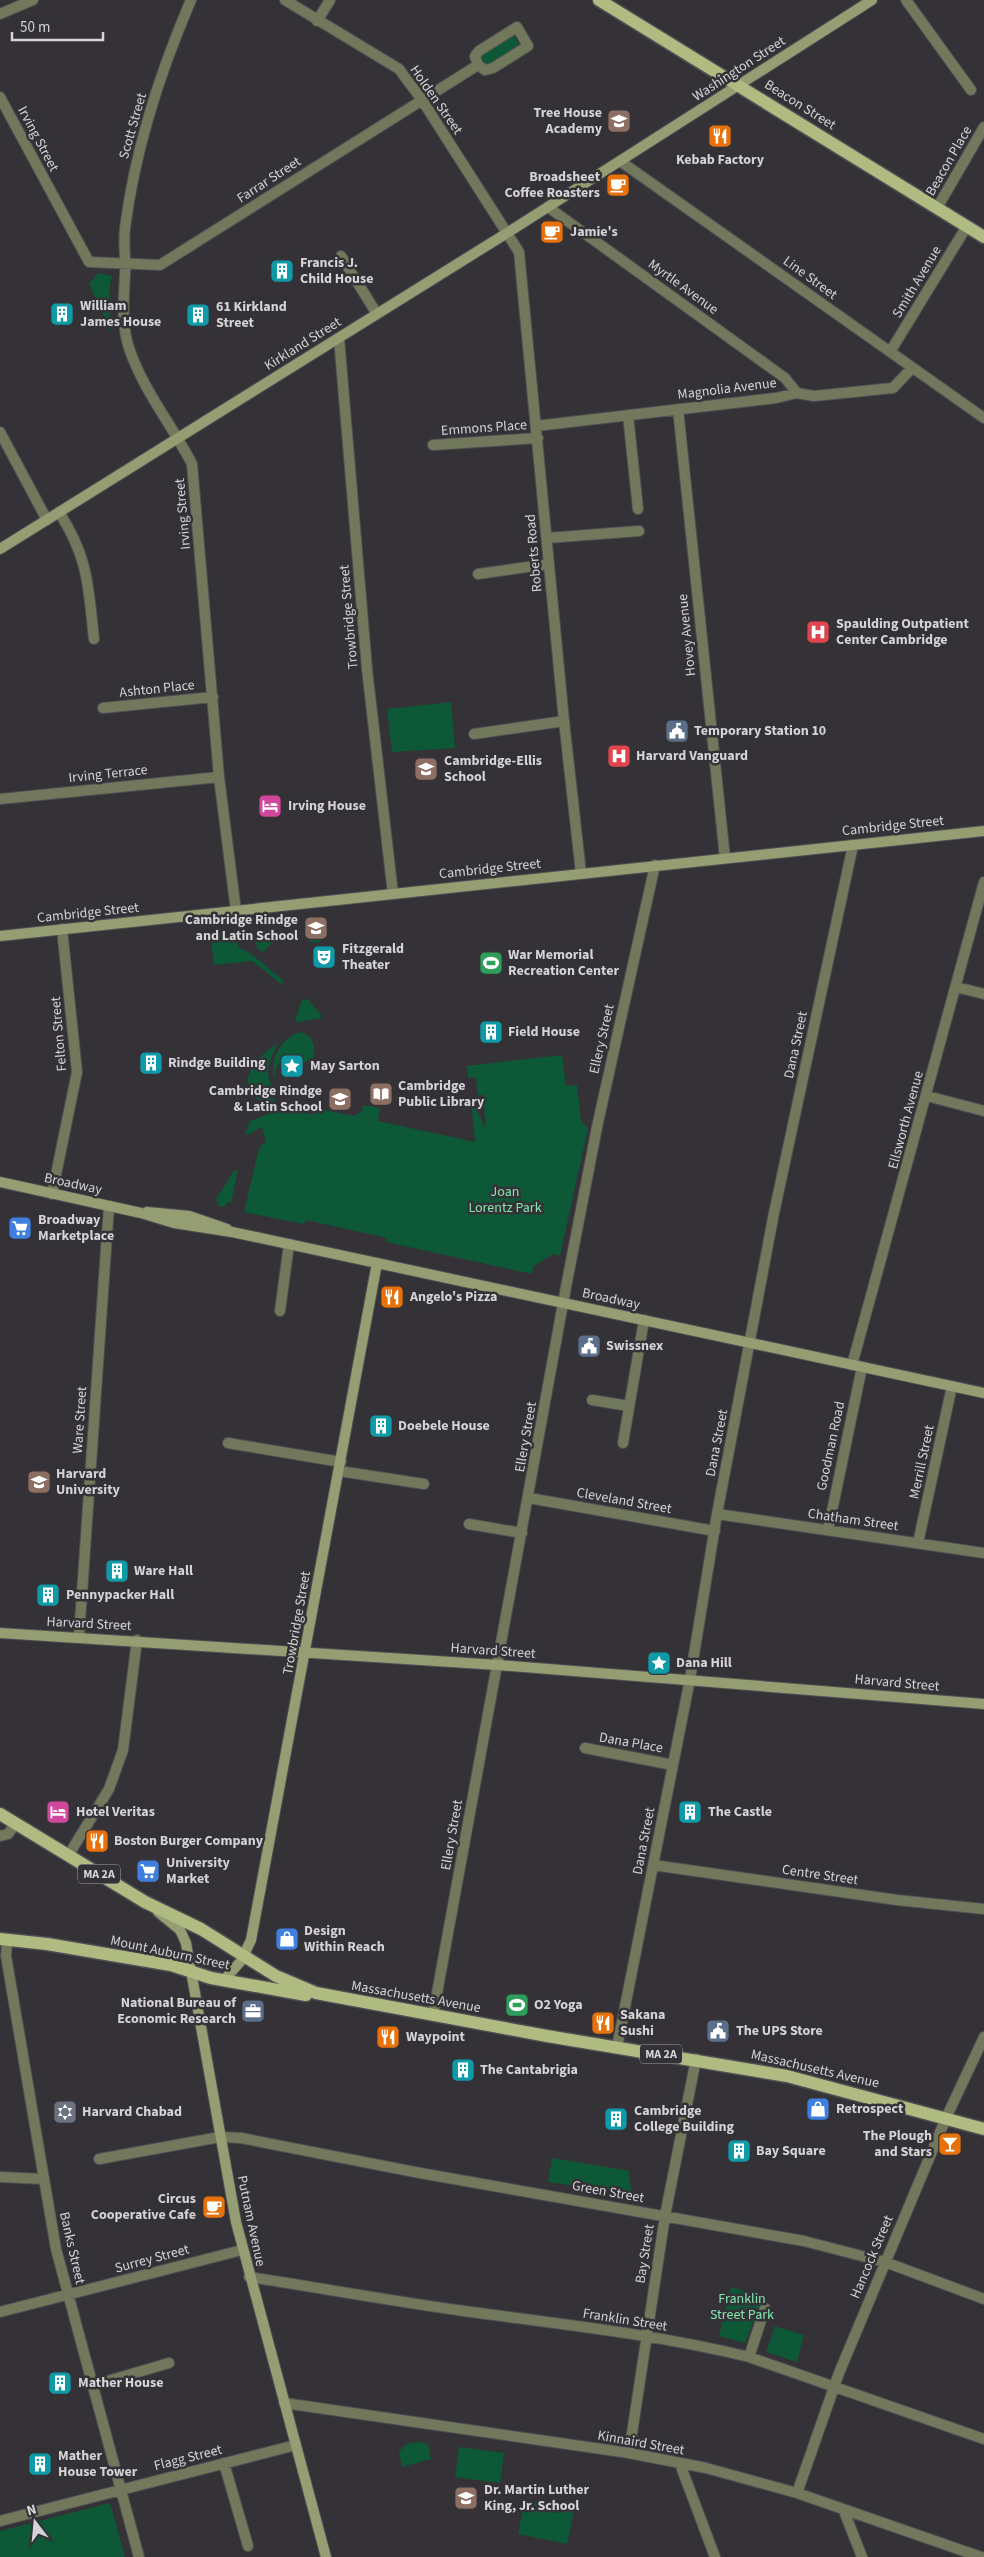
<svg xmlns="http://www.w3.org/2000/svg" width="984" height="2557" viewBox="0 0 984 2557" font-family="'Source Sans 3',sans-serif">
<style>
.green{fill:#0c5837}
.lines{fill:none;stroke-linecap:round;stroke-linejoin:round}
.street-casing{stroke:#514f54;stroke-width:12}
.secondary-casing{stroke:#514f54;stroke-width:12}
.primary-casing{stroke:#514f54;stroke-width:15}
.street{stroke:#72785c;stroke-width:10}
.secondary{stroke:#959e72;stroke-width:10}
.primary{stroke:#b0bb82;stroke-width:12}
.labels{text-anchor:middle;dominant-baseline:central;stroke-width:5;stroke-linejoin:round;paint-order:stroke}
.shield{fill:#343237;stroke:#a5a3a6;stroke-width:1}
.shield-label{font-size:12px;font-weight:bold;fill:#d5d3d6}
.street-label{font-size:14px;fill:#d5d3d6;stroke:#343237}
.poi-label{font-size:14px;font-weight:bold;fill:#d5d3d6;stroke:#343237;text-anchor:start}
.park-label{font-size:14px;fill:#82e4ae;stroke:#343237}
</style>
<rect width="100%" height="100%" fill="#343237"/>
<path class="green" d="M 512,33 L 520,46 L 491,64 L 487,65 L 481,62 L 480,54 Z
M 98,273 L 112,276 L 109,290 L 111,332 L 89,284 Z
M 451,702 L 455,748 L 392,752 L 387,709 Z
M306 934a9 9 0 1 1 18 0a9 9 0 1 1-18 0Z
M 264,931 L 274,933 L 273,941 L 263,952 L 257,948 L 255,938 Z
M 233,934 L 239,947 L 251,954 L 283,980 L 282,985 L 252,961 L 214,965 L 211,938 Z
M 308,999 L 321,1015 L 321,1018 L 297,1022 L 295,1020 L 302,1000 Z
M 301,1032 C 314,1036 317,1049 312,1060 L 305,1062 L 290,1057 C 277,1060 275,1069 275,1080 C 268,1061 281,1037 301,1032 Z
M 278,1043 C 273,1053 268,1063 268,1074 C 269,1083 277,1094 273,1102 L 265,1104 L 250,1094 C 241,1070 260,1056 278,1043 Z
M 562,1055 L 566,1086 L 577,1085 L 581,1121 L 588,1128 L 560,1256 L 553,1254 L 533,1267 L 532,1274 L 386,1242 L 387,1238 L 306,1220 L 304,1224 L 244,1212 L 258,1152 L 261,1145 L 266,1143 L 262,1127 L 245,1136 L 250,1121 L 288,1106 L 304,1111 L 308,1114 L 313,1114 L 315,1108 L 354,1116 L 362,1111 L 363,1105 L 380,1108 L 378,1121 L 475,1142 L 471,1099 L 486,1129 L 483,1095 L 478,1095 L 476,1077 L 468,1078 L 467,1066 Z
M 238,1169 L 231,1203 L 228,1202 L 224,1207 L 219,1206 L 216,1199 L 234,1171 Z
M 552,2158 L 629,2171 C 627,2180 633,2186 631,2194 L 548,2182 Z
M 731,2287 L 763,2297 L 745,2343 L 719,2336 Z
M 775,2326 L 804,2335 L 797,2362 L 766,2352 Z
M 418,2442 L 428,2444 L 431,2459 L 402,2467 L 399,2451 L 407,2444 Z
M 459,2447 L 504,2453 L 500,2483 L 455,2477 Z
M 525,2500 L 574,2510 L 567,2544 L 518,2534 Z
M 110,2503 L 125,2557 L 0,2557 L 0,2531 Z"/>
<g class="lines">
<g class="street-casing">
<path id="street" d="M 191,0 C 160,72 135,150 125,228 C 123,243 126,259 125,273 C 124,298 121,324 129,348 C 143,390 172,425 192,464 L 219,777 L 236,911
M 285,0 L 399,69 L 422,100 L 519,252 L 564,721 L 581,873
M 906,0 L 971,90
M 0,14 L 33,0
M 317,21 L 330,0
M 0,97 L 89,262 L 160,265 L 478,65 L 485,70 L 493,68 L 528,46 L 517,27 L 479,51 L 475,56 L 478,65
M 620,161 L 984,418
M 548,207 L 785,378 L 797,393
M 937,208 L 984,127
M 341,256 L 377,314
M 339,338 L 367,669 L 393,894
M 890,352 L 967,226
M 678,409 L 725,858
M 628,415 L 638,509
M 536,426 L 776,398 L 797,393 L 814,396 L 893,388 L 912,368
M 0,432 L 47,520
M 433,445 L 538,438
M 59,512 C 89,559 88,586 94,639
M 547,538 L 639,531
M 478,574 L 549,564
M 103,708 L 213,697
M 474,734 L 564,721
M 0,799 L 219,777
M 956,987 L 984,994
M 927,1096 L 984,1111
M 52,1194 L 77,1072 L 62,929
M 280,1311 L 289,1244
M 852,1365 L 984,882
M 592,1400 L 629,1406
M 228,1443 L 341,1462
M 623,1443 L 644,1320
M 339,1471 L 424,1484
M 529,1498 L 715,1531
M 717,1514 L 984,1553
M 469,1524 L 522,1533
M 828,1530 L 862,1367
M 918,1543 L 952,1386
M 79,1636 L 109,1206
M 585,1748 L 673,1765
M 0,1836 L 8,1834 L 16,1823
M 68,1856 L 109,1789 L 123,1750 L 137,1640
M 653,1865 L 897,1900 L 984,1909
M 7,1940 L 6,1956 L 56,2249 L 139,2557
M 433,2015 L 566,1287 L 597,1127 L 655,865
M 617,2047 L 690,1679 L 717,1514 L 774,1213 L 853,845
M 99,2159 L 220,2137 L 241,2138 L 420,2173 L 804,2241 L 885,2262 L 984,2299
M 0,2177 L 44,2179
M 249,2277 C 321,2288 392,2301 464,2311 C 559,2324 655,2334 749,2357 L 984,2439
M 0,2312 L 242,2250
M 749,2357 L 765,2308
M 94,2385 L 169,2363
M 284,2403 L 629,2453 L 706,2468 L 797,2493 L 981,2557
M 629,2453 L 665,2216 L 696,2059
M 224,2463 L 248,2546
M 680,2464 L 715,2557
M 797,2493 L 839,2373 L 946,2118 L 984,2037
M 844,2511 L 862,2557
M 0,2521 L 296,2445"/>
</g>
<g class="secondary-casing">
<path id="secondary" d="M 0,549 L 507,233 L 872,0
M 0,936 L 984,831
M 0,1182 L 141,1213 L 174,1223 L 232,1232 L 984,1393
M 147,1212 L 189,1216 L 227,1229
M 0,1633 L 498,1665 L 984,1704
M 158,1912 L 180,1930 L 186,1943 L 236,2222 L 326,2557
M 224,1980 L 241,1961 L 251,1940 L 377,1263"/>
</g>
<g class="primary-casing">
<path id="primary" d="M 599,0 L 984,237
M 0,1814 L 145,1902 L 201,1929 L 276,1976 L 316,1993 L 547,2036 L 787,2076 L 984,2129
M 0,1939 L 47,1944 L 171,1965 L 211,1978 L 306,1995"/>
</g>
<use href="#street" class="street"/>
<use href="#secondary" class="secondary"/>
<use href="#primary" class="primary"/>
</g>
<defs>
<g id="school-square" transform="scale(1.25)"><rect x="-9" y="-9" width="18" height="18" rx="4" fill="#8d6e63" stroke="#343237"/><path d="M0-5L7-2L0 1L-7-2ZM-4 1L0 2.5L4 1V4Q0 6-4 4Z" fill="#fff"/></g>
<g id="restaurant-square" transform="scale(1.25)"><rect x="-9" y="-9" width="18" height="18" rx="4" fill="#e8710a" stroke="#343237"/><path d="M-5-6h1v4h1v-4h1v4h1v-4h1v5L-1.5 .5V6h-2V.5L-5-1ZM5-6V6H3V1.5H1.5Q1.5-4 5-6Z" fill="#fff"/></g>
<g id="cafe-square" transform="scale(1.25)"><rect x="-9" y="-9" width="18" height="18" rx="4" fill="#e8710a" stroke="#343237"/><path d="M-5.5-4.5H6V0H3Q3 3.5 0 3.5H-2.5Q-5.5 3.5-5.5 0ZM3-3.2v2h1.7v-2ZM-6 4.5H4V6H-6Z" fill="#fff"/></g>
<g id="building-square" transform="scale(1.25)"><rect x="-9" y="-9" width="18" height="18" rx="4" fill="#0f9aa8" stroke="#343237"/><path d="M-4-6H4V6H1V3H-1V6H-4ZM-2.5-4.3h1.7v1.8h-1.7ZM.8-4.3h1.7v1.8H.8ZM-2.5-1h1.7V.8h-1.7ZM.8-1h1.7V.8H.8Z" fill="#fff"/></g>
<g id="hospital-square" transform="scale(1.25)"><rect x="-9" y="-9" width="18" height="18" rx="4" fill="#e0444e" stroke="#343237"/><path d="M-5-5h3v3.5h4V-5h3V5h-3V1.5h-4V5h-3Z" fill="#fff"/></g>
<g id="civic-square" transform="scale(1.25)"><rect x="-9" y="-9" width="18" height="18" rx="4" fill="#5c6f8a" stroke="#343237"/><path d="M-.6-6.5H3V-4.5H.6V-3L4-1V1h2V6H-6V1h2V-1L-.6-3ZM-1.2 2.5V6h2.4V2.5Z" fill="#fff"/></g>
<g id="hotel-square" transform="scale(1.25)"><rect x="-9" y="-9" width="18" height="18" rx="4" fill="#d1479c" stroke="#343237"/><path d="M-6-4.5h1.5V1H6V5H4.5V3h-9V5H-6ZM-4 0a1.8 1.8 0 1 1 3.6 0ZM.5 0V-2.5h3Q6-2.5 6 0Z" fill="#fff"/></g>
<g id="theatre-square" transform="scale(1.25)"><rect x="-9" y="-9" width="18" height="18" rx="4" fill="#0f9aa8" stroke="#343237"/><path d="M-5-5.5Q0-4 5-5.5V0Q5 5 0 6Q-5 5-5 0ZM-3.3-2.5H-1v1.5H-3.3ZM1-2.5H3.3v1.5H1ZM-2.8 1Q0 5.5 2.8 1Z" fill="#fff"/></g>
<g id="stadium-square" transform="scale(1.25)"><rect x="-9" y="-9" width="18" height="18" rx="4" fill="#2e9e5b" stroke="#343237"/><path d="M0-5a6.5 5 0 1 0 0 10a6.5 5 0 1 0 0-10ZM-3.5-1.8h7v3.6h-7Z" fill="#fff"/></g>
<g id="sight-square" transform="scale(1.25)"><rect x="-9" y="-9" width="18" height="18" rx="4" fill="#0f9aa8" stroke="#343237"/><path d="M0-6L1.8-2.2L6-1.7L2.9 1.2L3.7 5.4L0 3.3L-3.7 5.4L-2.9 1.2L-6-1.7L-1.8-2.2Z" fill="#fff"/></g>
<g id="library-square" transform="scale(1.25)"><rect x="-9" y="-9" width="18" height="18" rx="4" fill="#8d6e63" stroke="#343237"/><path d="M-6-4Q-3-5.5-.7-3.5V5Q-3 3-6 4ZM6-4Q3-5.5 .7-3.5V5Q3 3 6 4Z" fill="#fff"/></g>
<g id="supermarket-square" transform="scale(1.25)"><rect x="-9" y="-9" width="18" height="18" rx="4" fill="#3f7fe0" stroke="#343237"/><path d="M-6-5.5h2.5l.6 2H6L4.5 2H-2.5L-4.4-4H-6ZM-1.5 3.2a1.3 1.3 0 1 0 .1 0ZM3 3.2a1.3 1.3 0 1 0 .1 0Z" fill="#fff"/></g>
<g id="university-square" transform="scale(1.25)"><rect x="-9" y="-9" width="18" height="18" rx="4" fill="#8d6e63" stroke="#343237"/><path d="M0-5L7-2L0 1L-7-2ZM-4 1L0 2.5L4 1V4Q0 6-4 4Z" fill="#fff"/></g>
<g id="shop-square" transform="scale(1.25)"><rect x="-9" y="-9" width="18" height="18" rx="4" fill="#3f7fe0" stroke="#343237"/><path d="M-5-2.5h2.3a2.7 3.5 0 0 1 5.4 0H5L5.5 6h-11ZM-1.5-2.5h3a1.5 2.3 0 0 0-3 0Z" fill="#fff"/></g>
<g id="office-square" transform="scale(1.25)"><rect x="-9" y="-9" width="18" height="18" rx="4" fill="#5c6f8a" stroke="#343237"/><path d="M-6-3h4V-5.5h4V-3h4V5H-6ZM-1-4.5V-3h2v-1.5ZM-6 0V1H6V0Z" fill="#fff"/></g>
<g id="synagogue-square" transform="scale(1.25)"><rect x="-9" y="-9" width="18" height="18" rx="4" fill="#6b7280" stroke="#343237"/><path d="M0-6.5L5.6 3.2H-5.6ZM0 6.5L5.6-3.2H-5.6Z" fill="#fff"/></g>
<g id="bar-square" transform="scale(1.25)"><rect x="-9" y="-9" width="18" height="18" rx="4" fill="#e8710a" stroke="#343237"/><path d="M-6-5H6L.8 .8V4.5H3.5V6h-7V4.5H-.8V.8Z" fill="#fff"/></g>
</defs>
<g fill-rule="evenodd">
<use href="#school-square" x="619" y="121"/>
<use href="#restaurant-square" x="720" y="136"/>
<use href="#cafe-square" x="618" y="185"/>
<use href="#cafe-square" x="552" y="232"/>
<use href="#building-square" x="282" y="271"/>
<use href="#building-square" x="62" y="314"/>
<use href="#building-square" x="198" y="315"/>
<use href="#hospital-square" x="818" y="632"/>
<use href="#civic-square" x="677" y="731"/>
<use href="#hospital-square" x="619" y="756"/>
<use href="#school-square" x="426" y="769"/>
<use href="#hotel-square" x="270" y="806"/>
<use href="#school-square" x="316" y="928"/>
<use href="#theatre-square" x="324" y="957"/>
<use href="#stadium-square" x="491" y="963"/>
<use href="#building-square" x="491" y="1032"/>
<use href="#building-square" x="151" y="1063"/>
<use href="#sight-square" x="292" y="1066"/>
<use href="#library-square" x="381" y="1094"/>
<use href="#school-square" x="340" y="1099"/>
<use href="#supermarket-square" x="20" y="1228"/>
<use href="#restaurant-square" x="392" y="1297"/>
<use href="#civic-square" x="589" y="1346"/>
<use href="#building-square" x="381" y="1426"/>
<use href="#university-square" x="39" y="1482"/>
<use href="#building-square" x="117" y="1571"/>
<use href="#building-square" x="48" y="1595"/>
<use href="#sight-square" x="659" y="1663"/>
<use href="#hotel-square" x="58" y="1812"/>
<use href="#building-square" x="690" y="1812"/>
<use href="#restaurant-square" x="97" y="1841"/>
<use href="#supermarket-square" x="148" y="1871"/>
<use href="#shop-square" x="287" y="1939"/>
<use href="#stadium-square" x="517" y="2005"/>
<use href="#office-square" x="253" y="2011"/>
<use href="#restaurant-square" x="603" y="2023"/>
<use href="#civic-square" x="718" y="2031"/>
<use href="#restaurant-square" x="388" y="2037"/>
<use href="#building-square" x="463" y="2070"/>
<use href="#shop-square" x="818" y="2109"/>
<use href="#synagogue-square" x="65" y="2112"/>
<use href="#building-square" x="616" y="2119"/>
<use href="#bar-square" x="950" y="2144"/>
<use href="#building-square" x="739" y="2151"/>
<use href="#cafe-square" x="214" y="2207"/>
<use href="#building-square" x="60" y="2383"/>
<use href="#building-square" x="40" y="2464"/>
<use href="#school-square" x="466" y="2498"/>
</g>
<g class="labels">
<g class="shield">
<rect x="78" y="1864.5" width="42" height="19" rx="4"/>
<rect x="640" y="2044.5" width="42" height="19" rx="4"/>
</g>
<g class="shield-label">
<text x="99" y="1874">MA 2A</text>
<text x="661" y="2054">MA 2A</text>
</g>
<g class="street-label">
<text transform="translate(739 69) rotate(-33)">Washington Street</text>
<text transform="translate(436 100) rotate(55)">Holden Street</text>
<text transform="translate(800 105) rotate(32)">Beacon Street</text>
<text transform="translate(133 126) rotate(-74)">Scott Street</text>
<text transform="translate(38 139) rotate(62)">Irving Street</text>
<text transform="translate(949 161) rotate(-60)">Beacon Place</text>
<text transform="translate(269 180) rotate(-33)">Farrar Street</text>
<text transform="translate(810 278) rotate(36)">Line Street</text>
<text transform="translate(917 282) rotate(-59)">Smith Avenue</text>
<text transform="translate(683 287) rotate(36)">Myrtle Avenue</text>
<text transform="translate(303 344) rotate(-32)">Kirkland Street</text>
<text transform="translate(727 389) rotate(-7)">Magnolia Avenue</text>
<text transform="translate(484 428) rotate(-4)">Emmons Place</text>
<text transform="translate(183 514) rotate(-95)">Irving Street</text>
<text transform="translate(534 553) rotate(-95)">Roberts Road</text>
<text transform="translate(349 617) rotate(-95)">Trowbridge Street</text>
<text transform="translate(687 635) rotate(-96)">Hovey Avenue</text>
<text transform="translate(157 689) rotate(-6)">Ashton Place</text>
<text transform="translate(108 774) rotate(-6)">Irving Terrace</text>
<text transform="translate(893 826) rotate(-6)">Cambridge Street</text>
<text transform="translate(490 869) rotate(-6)">Cambridge Street</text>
<text transform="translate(88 913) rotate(-6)">Cambridge Street</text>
<text transform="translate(59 1034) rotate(-95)">Felton Street</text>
<text transform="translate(602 1039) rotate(-77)">Ellery Street</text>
<text transform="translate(796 1045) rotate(-78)">Dana Street</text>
<text transform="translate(906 1120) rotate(-75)">Ellsworth Avenue</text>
<text transform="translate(73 1184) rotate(12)">Broadway</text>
<text transform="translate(611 1299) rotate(12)">Broadway</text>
<text transform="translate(80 1420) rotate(-86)">Ware Street</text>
<text transform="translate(526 1437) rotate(-80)">Ellery Street</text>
<text transform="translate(717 1443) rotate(-79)">Dana Street</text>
<text transform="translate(831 1446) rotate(-78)">Goodman Road</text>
<text transform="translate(922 1462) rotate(-78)">Merrill Street</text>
<text transform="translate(624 1501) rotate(10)">Cleveland Street</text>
<text transform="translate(853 1520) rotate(8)">Chatham Street</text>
<text transform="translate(297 1623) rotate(-80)">Trowbridge Street</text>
<text transform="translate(89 1624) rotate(3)">Harvard Street</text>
<text transform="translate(493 1651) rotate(4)">Harvard Street</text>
<text transform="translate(897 1683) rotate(5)">Harvard Street</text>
<text transform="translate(631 1743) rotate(10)">Dana Place</text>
<text transform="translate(452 1835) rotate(-80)">Ellery Street</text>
<text transform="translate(644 1841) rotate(-79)">Dana Street</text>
<text transform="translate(820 1875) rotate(8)">Centre Street</text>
<text transform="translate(170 1953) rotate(12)">Mount Auburn Street</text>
<text transform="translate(416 1997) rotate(10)">Massachusetts Avenue</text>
<text transform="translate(815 2069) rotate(13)">Massachusetts Avenue</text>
<text transform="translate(608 2192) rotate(10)">Green Street</text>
<text transform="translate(251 2221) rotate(78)">Putnam Avenue</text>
<text transform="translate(72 2248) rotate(77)">Banks Street</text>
<text transform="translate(645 2254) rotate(-81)">Bay Street</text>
<text transform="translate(872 2257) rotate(-67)">Hancock Street</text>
<text transform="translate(152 2259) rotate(-15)">Surrey Street</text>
<text transform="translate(625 2320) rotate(9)">Franklin Street</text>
<text transform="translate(641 2443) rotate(10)">Kinnaird Street</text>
<text transform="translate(188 2458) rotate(-14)">Flagg Street</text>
</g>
<g class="poi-label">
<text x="602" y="113" text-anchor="end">Tree House<tspan x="602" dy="16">Academy</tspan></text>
<text x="720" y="160" text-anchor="middle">Kebab Factory</text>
<text x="600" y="177" text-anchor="end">Broadsheet<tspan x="600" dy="16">Coffee Roasters</tspan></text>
<text x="570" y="232">Jamie's</text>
<text x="300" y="263">Francis J.<tspan x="300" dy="16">Child House</tspan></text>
<text x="80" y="306">William<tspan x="80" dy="16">James House</tspan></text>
<text x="216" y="307">61 Kirkland<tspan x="216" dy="16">Street</tspan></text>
<text x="836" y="624">Spaulding Outpatient<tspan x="836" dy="16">Center Cambridge</tspan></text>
<text x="694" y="731">Temporary Station 10</text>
<text x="636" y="756">Harvard Vanguard</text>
<text x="444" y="761">Cambridge-Ellis<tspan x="444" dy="16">School</tspan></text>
<text x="288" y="806">Irving House</text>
<text x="298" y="920" text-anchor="end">Cambridge Rindge<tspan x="298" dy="16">and Latin School</tspan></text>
<text x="342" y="949">Fitzgerald<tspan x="342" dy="16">Theater</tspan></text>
<text x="508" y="955">War Memorial<tspan x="508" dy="16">Recreation Center</tspan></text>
<text x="508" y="1032">Field House</text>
<text x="168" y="1063">Rindge Building</text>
<text x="310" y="1066">May Sarton</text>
<text x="398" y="1086">Cambridge<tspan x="398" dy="16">Public Library</tspan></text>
<text x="322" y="1091" text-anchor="end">Cambridge Rindge<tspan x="322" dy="16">&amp; Latin School</tspan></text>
<text x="38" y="1220">Broadway<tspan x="38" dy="16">Marketplace</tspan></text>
<text x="410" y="1297">Angelo's Pizza</text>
<text x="606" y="1346">Swissnex</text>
<text x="398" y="1426">Doebele House</text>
<text x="56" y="1474">Harvard<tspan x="56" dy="16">University</tspan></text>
<text x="134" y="1571">Ware Hall</text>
<text x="66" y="1595">Pennypacker Hall</text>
<text x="676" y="1663">Dana Hill</text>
<text x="76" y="1812">Hotel Veritas</text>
<text x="708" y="1812">The Castle</text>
<text x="114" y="1841">Boston Burger Company</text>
<text x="166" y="1863">University<tspan x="166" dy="16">Market</tspan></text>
<text x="304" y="1931">Design<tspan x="304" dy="16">Within Reach</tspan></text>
<text x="236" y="2003" text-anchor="end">National Bureau of<tspan x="236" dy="16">Economic Research</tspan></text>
<text x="534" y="2005">O2 Yoga</text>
<text x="620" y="2015">Sakana<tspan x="620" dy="16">Sushi</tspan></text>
<text x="736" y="2031">The UPS Store</text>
<text x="406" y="2037">Waypoint</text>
<text x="480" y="2070">The Cantabrigia</text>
<text x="836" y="2109">Retrospect</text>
<text x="634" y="2111">Cambridge<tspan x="634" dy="16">College Building</tspan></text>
<text x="82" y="2112">Harvard Chabad</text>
<text x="932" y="2136" text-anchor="end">The Plough<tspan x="932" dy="16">and Stars</tspan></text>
<text x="756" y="2151">Bay Square</text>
<text x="196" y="2199" text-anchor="end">Circus<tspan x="196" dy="16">Cooperative Cafe</tspan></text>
<text x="78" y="2383">Mather House</text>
<text x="58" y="2456">Mather<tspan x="58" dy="16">House Tower</tspan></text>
<text x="484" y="2490">Dr. Martin Luther<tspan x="484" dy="16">King, Jr. School</tspan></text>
</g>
<g class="park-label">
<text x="505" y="1192">Joan<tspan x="505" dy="16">Lorentz Park</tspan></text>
<text x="742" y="2299">Franklin<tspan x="742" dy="16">Street Park</tspan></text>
</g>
</g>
<g transform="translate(35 2522) rotate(344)" stroke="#343237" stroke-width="4" paint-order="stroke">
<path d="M0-4L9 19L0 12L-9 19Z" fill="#d5d3d6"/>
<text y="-8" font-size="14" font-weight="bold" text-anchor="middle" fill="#d5d3d6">N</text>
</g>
<path d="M12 32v8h91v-8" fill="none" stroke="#d5d3d6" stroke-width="2.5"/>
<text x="20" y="32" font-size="15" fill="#d5d3d6" stroke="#343237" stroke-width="4" paint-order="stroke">50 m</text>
</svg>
